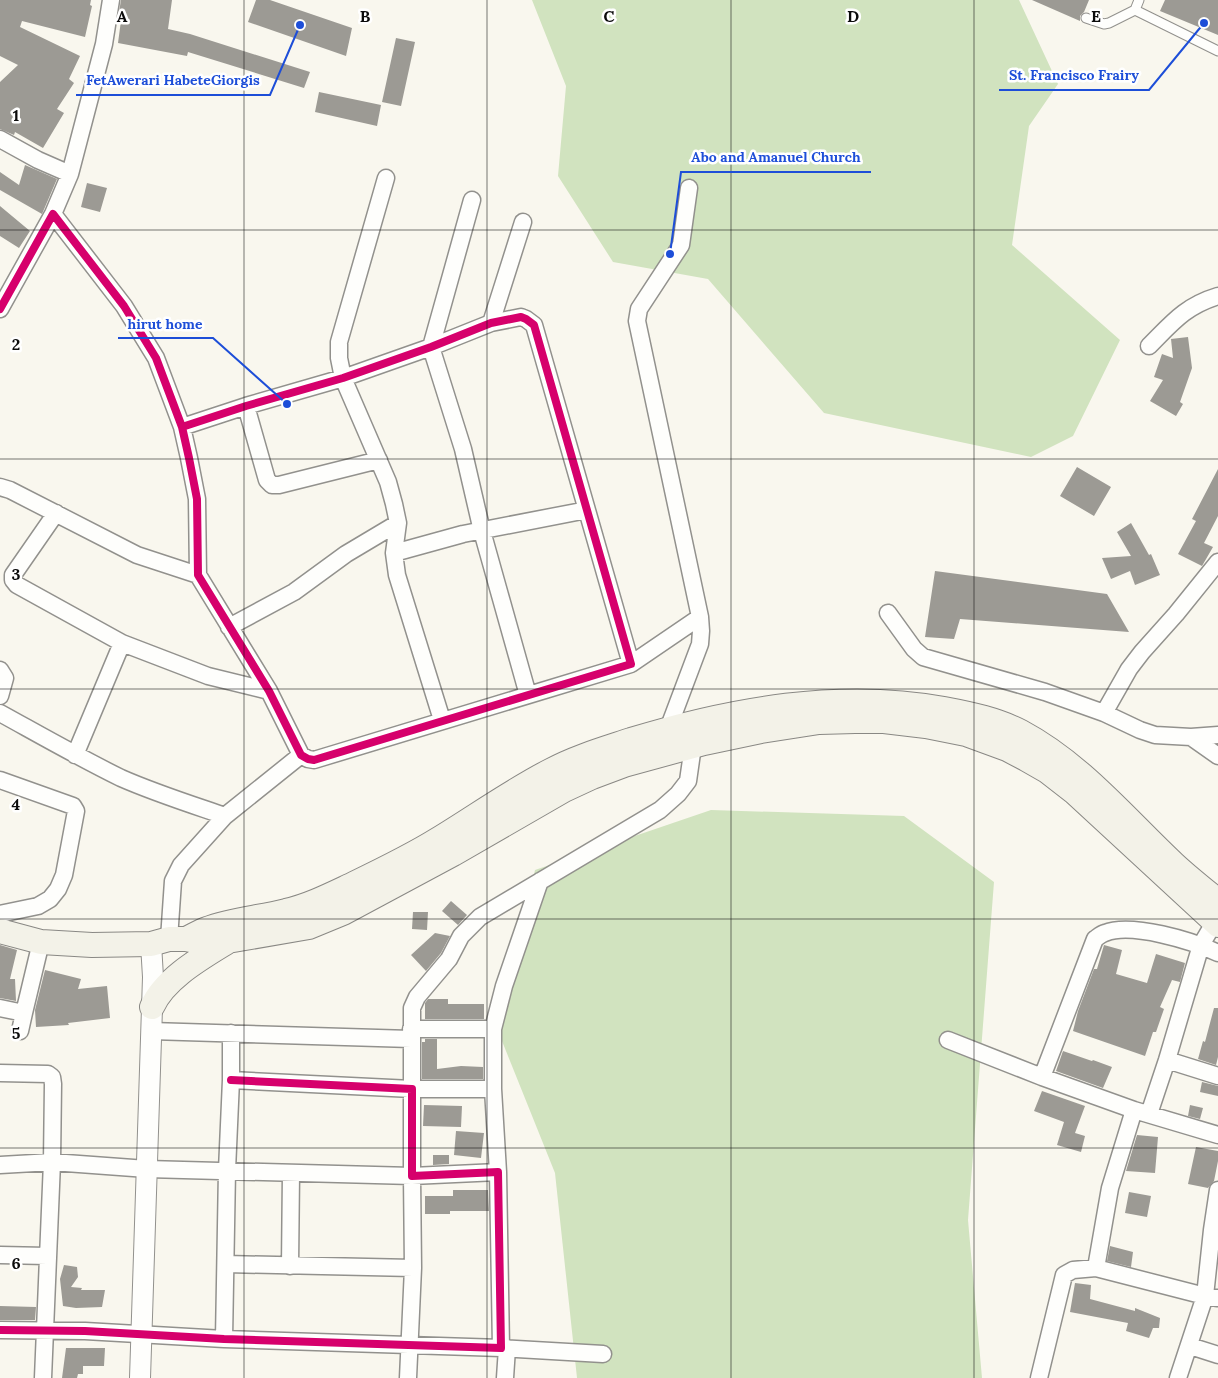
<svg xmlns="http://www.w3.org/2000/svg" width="1218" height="1378" viewBox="0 0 1218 1378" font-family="Lora,serif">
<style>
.forest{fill:#d1e3bf}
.building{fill:#9c9a94}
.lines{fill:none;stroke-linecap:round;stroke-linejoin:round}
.service-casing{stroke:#92918d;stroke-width:11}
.minor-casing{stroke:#92918d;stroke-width:19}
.tertiary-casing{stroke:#92918d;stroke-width:22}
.secondary-casing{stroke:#898884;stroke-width:26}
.service{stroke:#fefefc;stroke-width:9}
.minor{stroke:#fefefc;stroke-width:16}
.tertiary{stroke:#fefefc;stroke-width:20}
.secondary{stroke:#f3f2e8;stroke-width:24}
.cycleway-casing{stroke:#fff;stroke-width:11}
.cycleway{stroke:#d6006c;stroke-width:8}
.grid{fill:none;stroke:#0b0b0b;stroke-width:1;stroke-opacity:0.55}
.grid-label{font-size:16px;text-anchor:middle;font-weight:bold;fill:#0b0b0b;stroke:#fff;stroke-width:5;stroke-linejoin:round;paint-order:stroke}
.leader{fill:none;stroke:#1d4ed8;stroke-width:2}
.callout-dot{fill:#1d4ed8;stroke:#fff;stroke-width:2}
.callout-label{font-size:14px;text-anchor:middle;font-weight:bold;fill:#1d4ed8;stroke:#fff;stroke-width:5;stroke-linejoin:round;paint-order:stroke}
</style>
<rect width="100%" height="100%" fill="#f9f7ee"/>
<path class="forest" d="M 532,0 L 1019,0 L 1058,84 L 1029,126 L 1012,245 L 1120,340 L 1073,436 L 1031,457 L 824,413 L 708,279 L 613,262 L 558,176 L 566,86 Z
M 711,810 L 904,816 L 994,882 L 968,1220 L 982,1378 L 577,1378 L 555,1173 L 498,1031 L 535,870 Z"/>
<path class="building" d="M 0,0 L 91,0 L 90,5 L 92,6 L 85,37 L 22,21 L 20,27 L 80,56 L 69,79 L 74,83 L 57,109 L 64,113 L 43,148 L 15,132 L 14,135 L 0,129 L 0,82 L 18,65 L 0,56 Z
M 121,0 L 172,0 L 168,29 L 190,34 L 310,72 L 304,88 L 188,52 L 187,56 L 118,43 L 122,13 L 119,12 Z
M 256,0 L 270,0 L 352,28 L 346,56 L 248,22 Z
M 1032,0 L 1089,0 L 1084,12 L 1080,16 L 1080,21 Z
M 1165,0 L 1218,0 L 1218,35 L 1160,11 Z
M 396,38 L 415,42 L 401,106 L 382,102 Z
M 319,92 L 381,105 L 377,126 L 315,112 Z
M 25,165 L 57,179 L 42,214 L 0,190 L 0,172 L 19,185 Z
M 87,183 L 107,188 L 100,212 L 81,207 Z
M 0,206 L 30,231 L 19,248 L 0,236 Z
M 1188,337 L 1192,368 L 1180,402 L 1183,404 L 1176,416 L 1150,401 L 1163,380 L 1154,377 L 1162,354 L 1173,358 L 1171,339 Z
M 1077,467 L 1111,487 L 1094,516 L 1060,496 Z
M 1218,469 L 1218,516 L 1204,543 L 1213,547 L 1202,566 L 1178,554 L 1196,521 L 1192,519 Z
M 1131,523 L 1149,555 L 1151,554 L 1160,575 L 1135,585 L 1130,571 L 1111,579 L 1102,558 L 1131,556 L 1117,532 Z
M 935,571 L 1107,594 L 1129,632 L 960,619 L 954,639 L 925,637 Z
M 451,901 L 467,915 L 458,925 L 442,911 Z
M 413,912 L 428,912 L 427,930 L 412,929 Z
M 435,933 L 450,936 L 441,953 L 426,971 L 411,955 Z
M 0,945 L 17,950 L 10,979 L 15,979 L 16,1001 L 0,998 Z
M 1104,945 L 1122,950 L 1116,974 L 1147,983 L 1156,954 L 1185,963 L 1180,982 L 1172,980 L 1160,1007 L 1164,1009 L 1156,1032 L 1153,1032 L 1145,1056 L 1073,1031 L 1078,1011 L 1094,969 L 1097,969 Z
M 45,970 L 81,979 L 78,989 L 107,986 L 110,1018 L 68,1023 L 69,1025 L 36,1027 L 35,1010 Z
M 428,999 L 448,999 L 448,1004 L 484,1004 L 484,1019 L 425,1019 L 425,1003 Z
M 1214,1008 L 1218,1008 L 1218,1057 L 1216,1065 L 1198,1059 L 1203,1041 L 1205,1042 Z
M 425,1039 L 437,1039 L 437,1069 L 461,1066 L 483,1067 L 483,1079 L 422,1079 L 422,1042 L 425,1042 Z
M 1063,1051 L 1092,1061 L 1093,1060 L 1112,1067 L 1103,1088 L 1056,1071 Z
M 1202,1082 L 1218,1086 L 1218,1096 L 1200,1092 Z
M 1042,1091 L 1085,1106 L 1075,1133 L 1085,1136 L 1081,1152 L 1057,1145 L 1064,1122 L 1034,1111 Z
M 424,1105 L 462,1106 L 461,1127 L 423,1126 Z
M 1190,1105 L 1203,1108 L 1200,1119 L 1188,1116 Z
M 456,1131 L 484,1133 L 481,1158 L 454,1155 Z
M 1137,1135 L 1158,1137 L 1155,1173 L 1126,1171 Z
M 1196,1147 L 1218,1151 L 1218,1161 L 1214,1181 L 1208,1188 L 1188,1184 Z
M 433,1155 L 449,1155 L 449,1164 L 433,1165 Z
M 453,1190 L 488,1190 L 489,1211 L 450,1211 L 450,1214 L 425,1214 L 425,1196 L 453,1196 Z
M 1129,1192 L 1151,1196 L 1147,1217 L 1125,1213 Z
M 1110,1246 L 1133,1252 L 1131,1267 L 1107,1261 Z
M 64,1265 L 77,1267 L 78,1277 L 71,1287 L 82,1288 L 81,1290 L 105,1290 L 102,1307 L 76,1308 L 63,1306 L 60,1279 Z
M 1075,1283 L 1091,1285 L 1090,1299 L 1135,1311 L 1135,1308 L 1160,1318 L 1159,1328 L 1153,1328 L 1149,1338 L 1126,1331 L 1128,1323 L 1070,1312 Z
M 0,1306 L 36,1307 L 35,1320 L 0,1320 Z
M 66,1348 L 105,1348 L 104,1366 L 83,1366 L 83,1374 L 78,1374 L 77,1378 L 62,1378 Z"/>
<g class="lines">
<g class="service-casing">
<path id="service" d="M 1135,10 L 1218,51
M 1086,18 L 1104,24 L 1109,23 L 1135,10 L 1139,0"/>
</g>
<g class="minor-casing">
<path id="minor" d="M 0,139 L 38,160 L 70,174 L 53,214
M 70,174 L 104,44 L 111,0
M 386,178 L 339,342 L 339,358 L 343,378 L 388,482 L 394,504 L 398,523 L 394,553 L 463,534 L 587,510
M 472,200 L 431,347 L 463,449 L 482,531 L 528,695
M 0,309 L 53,214 L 124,306 L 156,358 L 182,427 L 189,458 L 197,499 L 198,575 L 269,691 L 301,755 L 308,759 L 314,760 L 631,664 L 534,325 L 526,319 L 521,317 L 491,323 L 431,347 L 343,378 L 246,406 L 182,427
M 491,323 L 523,222
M 1149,346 C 1172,323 1185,306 1218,296
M 246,406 L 267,480 L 272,485 L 279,485 L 379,460
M 0,487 L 10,490 L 137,555 L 198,575
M 56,513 L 13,575 L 13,580 L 17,585 L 122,643 L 208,676 L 269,691
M 394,553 L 397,575 L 442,720
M 888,613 L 914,649 L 923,657 L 1045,692 L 1104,713 L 1140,730 L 1155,735 L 1191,737 L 1218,735
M 229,627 L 294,592 L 346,554 L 398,523
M 631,664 L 700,617
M 0,670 L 5,678 L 0,696
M 0,713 C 40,735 80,758 121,778 C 155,793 190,804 225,816
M 1104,713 L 1129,669 L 1142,652 L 1176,614 L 1218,562
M 668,729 L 700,644 L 701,631 L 700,617 L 637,321 L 639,309 L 681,245 L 689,188
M 1191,737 L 1218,756
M 75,755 L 122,643
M 0,780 L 73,806 L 76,811 L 64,875 L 58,889 L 50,899 L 38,906 L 0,914
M 169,939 L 173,881 L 181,865 L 225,816 L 301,755
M 0,1008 L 24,1013 L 41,942
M 411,1029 L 493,1029
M 20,1031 L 24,1013
M 151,1031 L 411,1039
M 948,1040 L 1042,1077 L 1134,1110 L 1218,1135
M 1167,1060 L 1218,1076
M 0,1073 L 48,1074 L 52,1077 L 53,1084 L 52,1162 L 43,1378
M 1042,1077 L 1095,939 C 1098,937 1101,934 1105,933 C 1131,922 1193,941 1218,953
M 493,1089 L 493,1029 L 504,986 L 540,881
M 1149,1114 L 1167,1060 L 1201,945 L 1214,923
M 0,1165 L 52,1162 L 147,1169 L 412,1176 L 413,1268 L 408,1378
M 498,1172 L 493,1089 L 412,1089 L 412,1008 L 417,997 L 449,959 L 461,936 L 480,917 L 660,810 L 678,794 L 688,781 L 693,746
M 0,1255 L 47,1256
M 226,1264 L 413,1268
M 290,1266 L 291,1173
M 1096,1268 L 1110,1188 L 1134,1110
M 0,1330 L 85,1331 L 224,1339 L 501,1348 L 498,1172 L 412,1176 L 412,1089 L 231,1080
M 224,1339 L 227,1170 L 231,1080 L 231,1033
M 1190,1346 L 1218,1355
M 501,1348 L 603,1354
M 505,1378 L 507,1348
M 1039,1378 L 1064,1275 L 1073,1270 L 1096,1268 L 1205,1296 L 1218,1298
M 1178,1378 L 1205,1296 L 1212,1230 L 1218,1190"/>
</g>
<g class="tertiary-casing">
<path id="tertiary" d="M 140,1378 L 153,977 L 151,944"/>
</g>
<g class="secondary-casing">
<path id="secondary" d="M 0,931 L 41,942 L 92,945 L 151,944 L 169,939 L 186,939 L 210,944 L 309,927 L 343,913 L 453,854 L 564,790 L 592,777 L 624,765 L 704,743 L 761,731 L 819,722 L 855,721 L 884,721 L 926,726 L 966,734 L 1007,749 L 1026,759 L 1047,771 L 1074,792 L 1218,925
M 186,939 C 193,936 200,931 207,929 C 232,919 260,918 286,911 C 307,906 326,897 345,888 C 376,873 408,858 437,840 C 475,817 511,791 550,771 C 576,757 604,749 631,740 C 732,709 840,690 944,709 C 971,714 998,720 1021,732 C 1081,764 1125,818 1174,864 C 1188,877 1203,889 1218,901
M 152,1007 C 164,979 201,958 227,942"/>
</g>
<use href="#service" class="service"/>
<use href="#minor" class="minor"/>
<use href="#tertiary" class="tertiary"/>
<use href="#secondary" class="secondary"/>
<g class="cycleway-casing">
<path id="cycleway" d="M 0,309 L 53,214 L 124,306 L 156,358 L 182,427 L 189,458 L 197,499 L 198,575 L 269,691 L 301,755 L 308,759 L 314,760 L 631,664 L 534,325 L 526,319 L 521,317 L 491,323 L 431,347 L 343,378 L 246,406 L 182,427
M 0,1330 L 85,1331 L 224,1339 L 501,1348 L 498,1172 L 412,1176 L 412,1089 L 231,1080"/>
</g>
<use href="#cycleway" class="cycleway"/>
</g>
<path class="grid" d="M 244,0 L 244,1378M 487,0 L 487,1378M 731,0 L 731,1378M 974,0 L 974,1378M 0,230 L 1218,230M 0,459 L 1218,459M 0,689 L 1218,689M 0,919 L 1218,919M 0,1148 L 1218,1148"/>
<g class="grid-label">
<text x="122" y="22">A</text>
<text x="365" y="22">B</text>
<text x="609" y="22">C</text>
<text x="853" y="22">D</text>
<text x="1096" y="22">E</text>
<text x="16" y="121">1</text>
<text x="16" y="350">2</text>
<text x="16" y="580">3</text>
<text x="16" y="810">4</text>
<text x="16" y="1039">5</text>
<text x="16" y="1269">6</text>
</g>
<path class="leader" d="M1204 23L1149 90H999M300 25L270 95H76M670 254L681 172H871M287 404L213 338H118"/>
<g class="callout-dot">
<circle cx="1204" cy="23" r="5"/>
<circle cx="300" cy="25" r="5"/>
<circle cx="670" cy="254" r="5"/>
<circle cx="287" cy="404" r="5"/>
</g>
<g class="callout-label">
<text x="1074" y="80">St. Francisco Frairy</text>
<text x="173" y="85">FetAwerari HabeteGiorgis</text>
<text x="776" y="162">Abo and Amanuel Church</text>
<text x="165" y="329">hirut home</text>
</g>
</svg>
